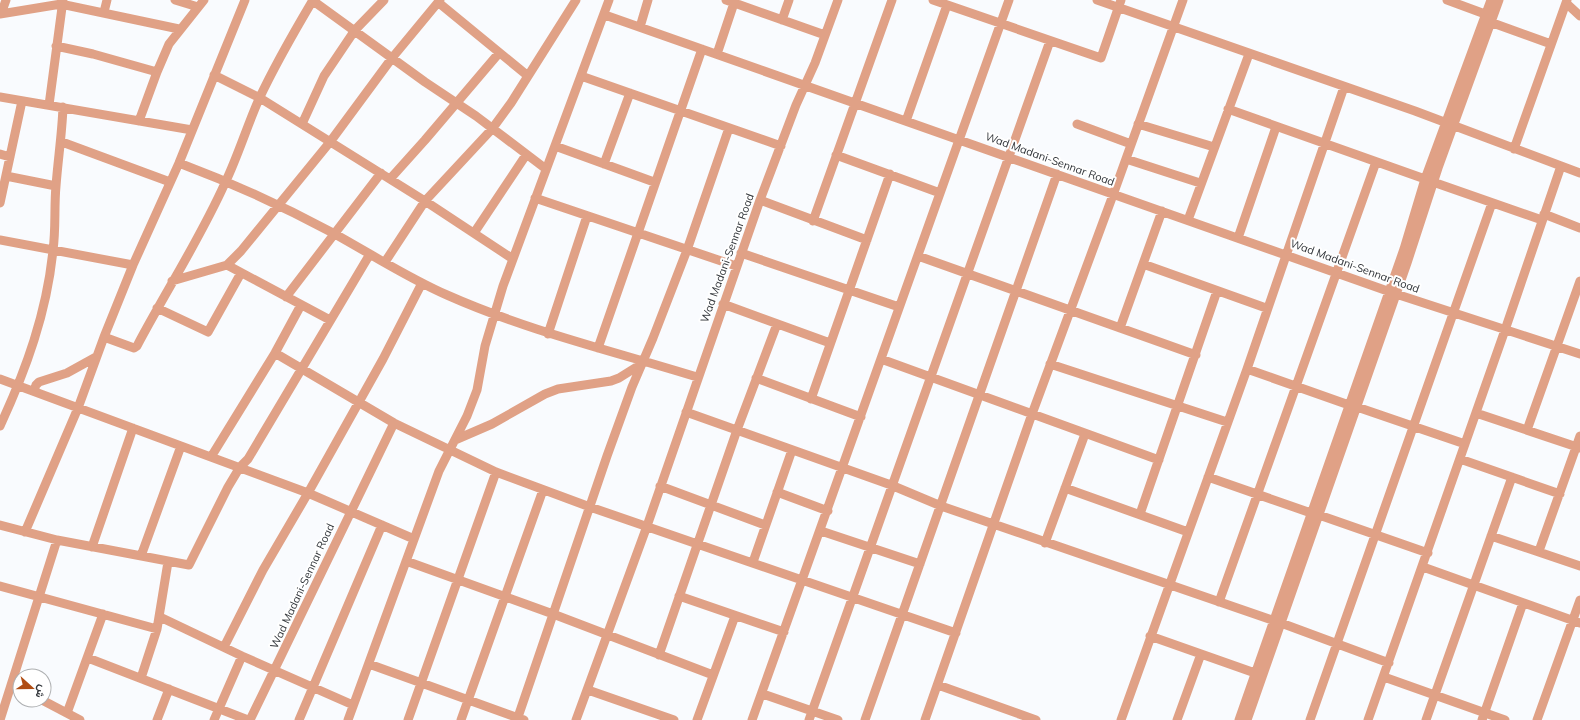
<svg xmlns="http://www.w3.org/2000/svg" width="1580" height="720" viewBox="0 0 1580 720" font-family="Mulish,Vazirmatn,sans-serif">
<style>
.lines{fill:none;stroke-linecap:round;stroke-linejoin:round}
.minor{stroke:#e0a186;stroke-width:9}
.labels{text-anchor:middle;dominant-baseline:central;stroke-width:4;stroke-linejoin:round;paint-order:stroke}
.street-label{font-size:11px;fill:#32363b;stroke:#fff}
</style>
<rect width="100%" height="100%" fill="#f9fbfe"/>
<g class="lines">
<path class="minor" d="M 175,0 L 198,7
M 312,0 L 425,82 L 476,116 L 546,169
M 726,0 L 825,35
M 933,0 L 1101,58 L 1121,0
M 1097,0 L 1415,111 L 1580,173
M 1447,0 L 1485,14
M 439,3 L 528,76
M 1566,3 L 1580,16
M 104,12 L 107,0
M 0,14 L 61,4 L 179,29
M 1,14 L 6,0
M 605,15 L 1396,294 L 1580,354
M 782,20 L 789,0
M 1490,22 L 1551,44
M 640,27 L 648,0
M 56,46 L 93,54 L 157,72
M 717,54 L 735,0
M 214,75 L 260,98 L 425,201 L 513,259
M 581,76 L 781,146
M 0,97 L 192,130
M 49,105 L 63,0
M 1228,109 L 1425,179
M 139,121 L 157,72 L 169,44 L 204,0
M 906,121 L 947,5
M 302,124 L 324,76 L 355,30 L 384,0
M 1077,124 L 1131,144
M 1138,124 L 1214,147
M 62,142 L 170,182
M 555,146 L 654,182
M 1514,149 L 1567,0
M 0,154 L 10,157
M 836,155 L 940,193
M 1126,159 L 1200,183
M 179,163 C 232,183 283,206 333,233 C 371,254 408,278 447,295 C 528,331 613,351 697,377
M 604,164 L 630,93
M 6,176 L 56,186
M 390,179 L 425,140 L 499,53
M 1433,182 L 1542,220
M 535,198 L 736,266
M 760,200 L 867,240
M 0,203 L 22,101
M 1544,214 L 1580,228
M 1188,220 L 1249,54
M 813,221 L 892,0
M 474,233 L 526,155
M 1238,238 L 1276,127
M 0,240 L 133,265
M 741,253 L 899,307
M 918,256 L 1196,355
M 385,262 L 425,201 L 492,129 L 511,103 L 576,0
M 1143,264 L 1266,308
M 227,265 L 330,320
M 172,281 L 227,265 L 241,251 L 330,142 L 392,58 L 440,0
M 286,297 L 381,173
M 723,304 L 830,343
M 157,308 L 208,332 L 241,273
M 1120,328 L 1162,211
M 548,334 L 587,216
M 104,337 L 134,348 L 137,346 C 166,291 200,239 225,183 C 238,156 247,126 259,99 C 275,65 294,32 313,0
M 598,348 L 702,49
M 275,353 L 394,423 L 496,472 L 590,507 L 956,633
M 881,359 L 1159,460
M 1050,364 L 1227,422
M 1247,369 L 1349,405
M 756,378 L 861,417
M 0,379 L 308,493 L 414,539
M 34,391 L 36,385 L 39,382 L 67,373 L 96,357
M 811,399 L 890,174
M 1357,407 L 1465,444
M 686,412 L 891,485 L 941,506 L 1275,621
M 1476,413 L 1580,448
M 0,426 C 26,370 47,312 53,250 C 56,229 54,207 56,186 C 58,159 62,134 63,107
M 1527,430 L 1580,281
M 455,440 L 492,424 L 545,394 L 558,389 L 611,381 L 619,378 L 643,363
M 211,457 L 275,353 L 301,305
M 1460,459 L 1560,494
M 1208,477 L 1311,513
M 660,486 L 765,525
M 1065,488 L 1188,532
M 777,492 L 828,511
M 1140,514 L 1217,291
M 1319,515 L 1428,553
M 0,525 L 57,540 L 189,565 L 228,487 L 240,467 L 248,459 L 370,254
M 821,531 L 920,564
M 25,532 L 78,408 L 104,337 L 133,265 L 179,163 L 245,0
M 1491,536 L 1580,566
M 1045,543 L 1085,434
M 92,547 L 133,428
M 1539,551 L 1580,436
M 141,556 L 181,446
M 406,561 L 553,614 L 713,675
M 753,562 L 792,450
M 1423,567 L 1580,623
M 0,586 L 157,629
M 679,596 L 784,632
M 1219,602 L 1376,162
M 160,617 L 242,656 L 353,705
M 1281,623 L 1389,663
M 1150,636 L 1255,673
M 224,647 L 263,570 L 308,493 L 383,359 L 422,283
M 659,655 L 737,430 L 777,324
M 88,658 L 248,720
M 369,664 L 524,720
M 1384,677 L 1505,720
M 141,678 L 157,629 L 168,562
M 938,685 L 1036,720
M 588,690 L 674,720
M 763,694 L 838,720
M 42,700 L 80,720
M 67,713 L 103,614
M 0,720 L 57,540
M 157,720 L 169,689
M 214,720 L 242,656
M 250,720 L 394,423
M 299,720 L 382,525
M 348,720 L 439,471 L 467,416 L 477,390 L 485,346 L 503,286 L 609,0
M 408,720 L 496,472
M 461,720 L 543,490
M 517,720 L 607,456 L 632,387 L 653,338 L 687,250 L 729,128
M 576,720 L 647,526 L 760,200 L 796,105 L 815,63 L 838,0
M 697,720 L 735,616
M 752,720 L 1009,0
M 809,720 L 1050,41
M 865,720 L 1057,174
M 925,720 L 1032,414 L 1113,195 L 1183,0
M 1121,720 L 1247,369 L 1344,87
M 1177,720 L 1201,654
M 1239,720 L 1404,249 L 1425,179 L 1491,0
M 1247,720 L 1407,263 L 1438,168 L 1499,0
M 1310,720 L 1492,203
M 1368,720 L 1505,330 L 1561,166
M 1426,720 L 1512,477
M 1482,720 L 1523,603
M 1537,720 L 1580,600"/>
</g>
<g class="labels">
<g class="street-label">
<text transform="translate(1050 159) rotate(20)">Wad Madani-Sennar Road</text>
<text transform="translate(727 258) rotate(-70)">Wad Madani-Sennar Road</text>
<text transform="translate(1355 266) rotate(20)">Wad Madani-Sennar Road</text>
<text transform="translate(302 586) rotate(-65)">Wad Madani-Sennar Road</text>
</g>
</g>
<g transform="translate(32 688) rotate(111)"><circle r="19" fill="#ffffff" stroke="#adafb1"/>
<path d="M0-3L7 15L0 10L-7 15Z" fill="#af4c13"/>
<text y="-6" font-size="11" font-weight="bold" text-anchor="middle" fill="#32363b">ش</text>
</g>
</svg>
